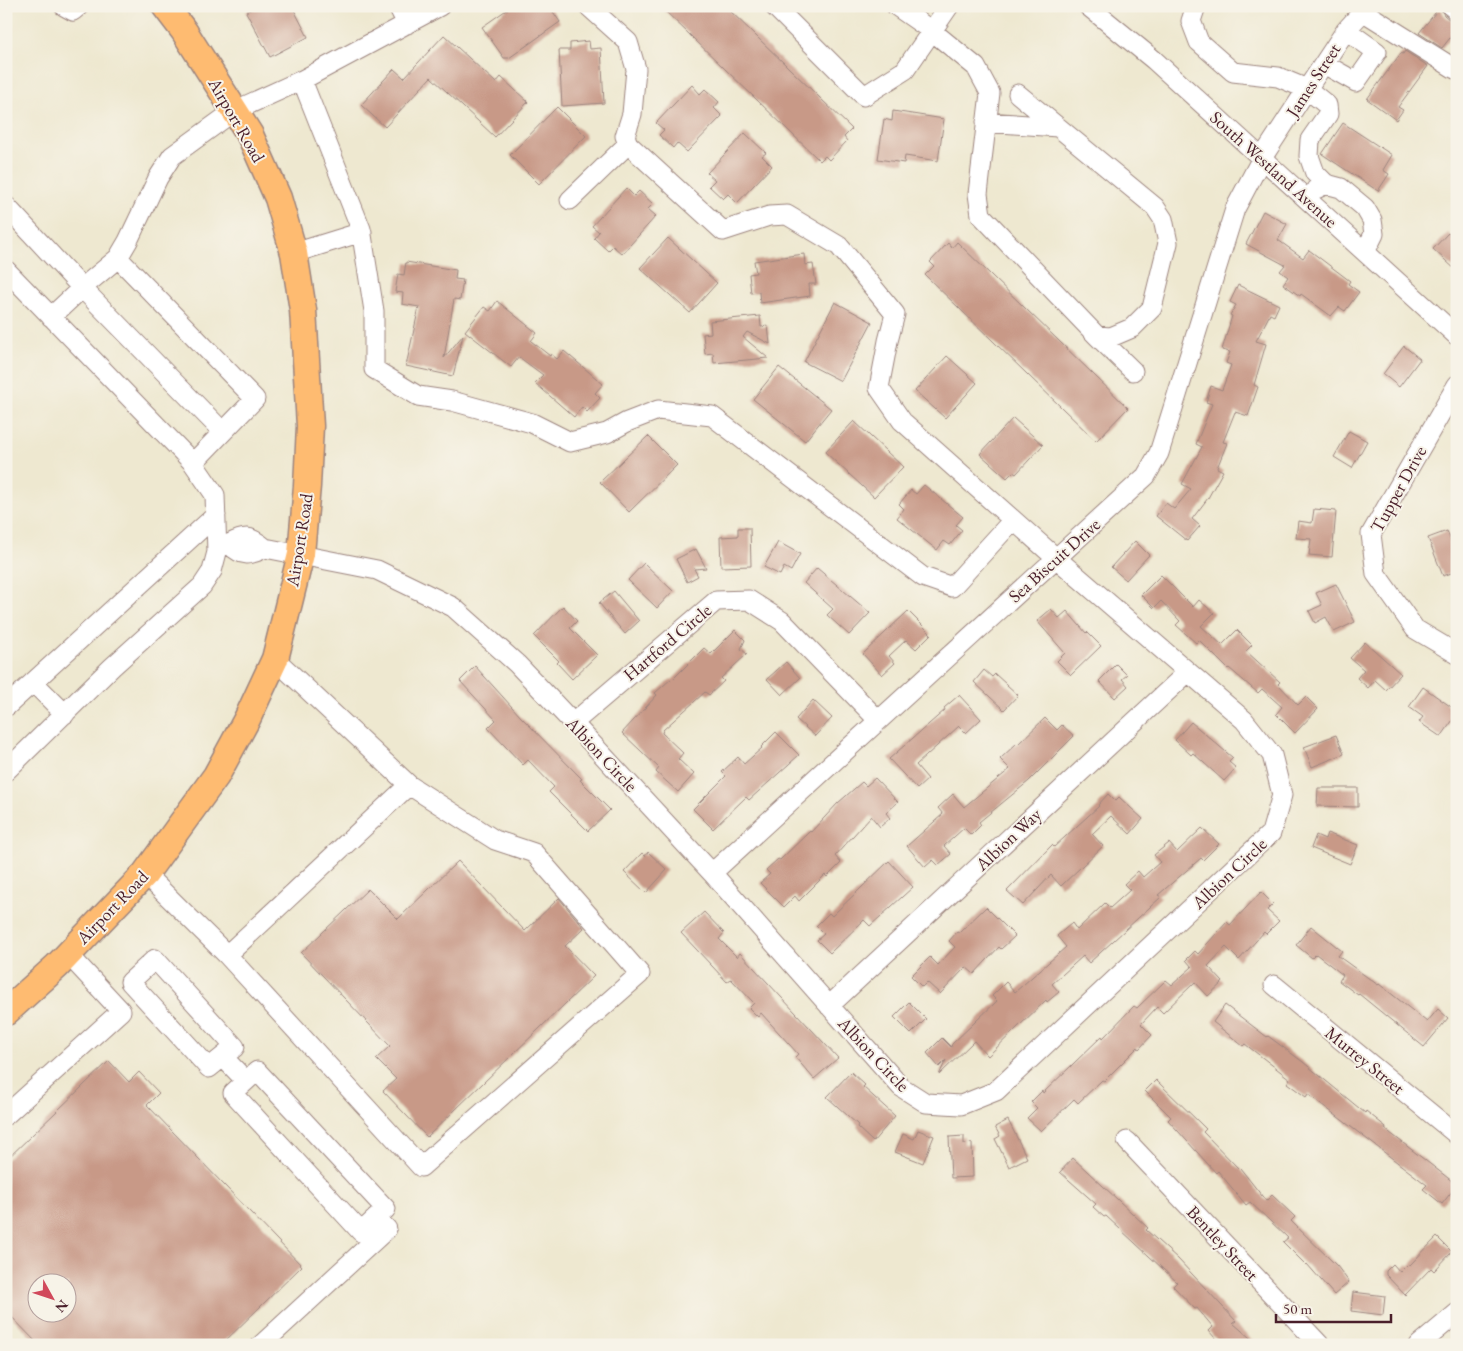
<svg xmlns="http://www.w3.org/2000/svg" width="1463" height="1351" viewBox="0 0 1463 1351" font-family="'EB Garamond',serif">
<style>
.building{fill:#c89987;fill-rule:evenodd}
.lines{fill:none;stroke-linecap:round;stroke-linejoin:round}
.minor-casing{stroke:#9c847e;stroke-width:21}
.highway-casing{stroke:#9c847e;stroke-width:29}
.minor{stroke:#fff;stroke-width:19}
.highway{stroke:#febb71;stroke-width:26}
.labels{text-anchor:middle;dominant-baseline:central;stroke-width:4;stroke-linejoin:round;paint-order:stroke}
.street-label{font-size:18px;fill:#4a1f2b;stroke:#f7f3e8}
</style>
<rect width="100%" height="100%" fill="#f7f3e8"/>
<filter id="ink" filterUnits="userSpaceOnUse"><feTurbulence type="fractalNoise" baseFrequency=".02" numOctaves="2"/><feDisplacementMap in="SourceGraphic" scale="10" xChannelSelector="R" yChannelSelector="G"/><feConvolveMatrix kernelMatrix="1 2 1 2 8 2 1 2 1" color-interpolation-filters="sRGB"/></filter>
<filter id="wash" filterUnits="userSpaceOnUse"><feTurbulence type="fractalNoise" baseFrequency=".0096" numOctaves="4" result="noise"/><feDisplacementMap in="SourceGraphic" scale="20" xChannelSelector="R" yChannelSelector="G"/><feGaussianBlur stdDeviation="1.12" result="paint"/><feColorMatrix in="noise" values="0 0 0 0 0 0 0 0 0 0 0 0 0 0 0 0 0 1.4 0 .05"/><feComposite in="paint" operator="in"/></filter>
<g filter="url(#wash)">
<rect width="100%" height="100%" fill="#eee8d0"/>
<g id="blocks">
<path class="building" d="M 256,6 L 292,6 L 308,37 L 270,57 L 246,12 Z
M 512,6 L 549,6 L 560,22 L 509,58 L 504,58 L 482,27 Z
M 660,6 L 725,6 L 852,129 L 844,137 L 847,141 L 829,160 L 825,156 L 820,161 Z
M 1440,7 L 1444,15 L 1450,20 L 1457,22 L 1457,29 L 1442,48 L 1419,33 Z
M 444,35 L 496,83 L 501,77 L 528,102 L 495,137 L 431,77 L 385,127 L 361,105 L 394,69 L 404,78 Z
M 589,41 L 590,49 L 601,48 L 604,103 L 562,106 L 559,50 L 570,50 L 570,43 Z
M 1405,51 L 1428,66 L 1398,107 L 1403,110 L 1396,120 L 1367,99 L 1401,53 L 1403,54 Z
M 692,85 L 700,94 L 705,89 L 719,102 L 714,108 L 722,116 L 687,152 L 677,143 L 673,148 L 659,135 L 664,130 L 656,123 Z
M 557,107 L 586,136 L 539,184 L 510,155 Z
M 893,111 L 944,119 L 938,161 L 905,156 L 904,163 L 878,159 L 884,119 L 892,121 Z
M 1343,123 L 1392,155 L 1383,170 L 1389,174 L 1378,191 L 1322,154 Z
M 745,133 L 766,153 L 762,156 L 772,166 L 737,203 L 728,194 L 723,199 L 709,186 L 715,180 L 707,173 Z
M 626,188 L 634,196 L 639,191 L 653,204 L 648,209 L 656,216 L 622,254 L 613,246 L 608,251 L 594,238 L 599,232 L 592,226 Z
M 1263,211 L 1287,224 L 1278,240 L 1303,258 L 1309,250 L 1350,281 L 1348,284 L 1359,292 L 1345,311 L 1339,307 L 1331,316 L 1301,294 L 1300,296 L 1283,284 L 1288,277 L 1280,271 L 1285,265 L 1246,244 Z
M 1448,233 L 1457,241 L 1457,271 L 1433,249 Z
M 668,238 L 717,283 L 690,313 L 640,268 Z
M 957,242 L 1128,408 L 1096,441 L 925,275 L 934,266 L 930,262 L 948,243 L 952,248 Z
M 804,254 L 805,265 L 813,264 L 816,284 L 809,284 L 810,296 L 760,303 L 759,292 L 751,293 L 749,274 L 756,273 L 754,261 Z
M 406,262 L 456,270 L 455,279 L 463,280 L 460,300 L 454,299 L 444,358 L 463,335 L 453,376 L 406,366 L 419,307 L 402,304 L 403,293 L 395,292 L 398,274 L 404,275 Z
M 1238,285 L 1279,305 L 1274,316 L 1270,314 L 1256,341 L 1266,344 L 1254,385 L 1258,387 L 1248,416 L 1235,412 L 1223,442 L 1227,443 L 1217,468 L 1223,471 L 1208,498 L 1192,519 L 1200,526 L 1187,541 L 1156,516 L 1166,503 L 1174,509 L 1191,489 L 1182,484 L 1202,447 L 1196,444 L 1212,404 L 1206,402 L 1211,386 L 1222,390 L 1231,365 L 1226,363 L 1230,352 L 1222,350 L 1232,316 L 1230,315 L 1236,305 L 1230,302 Z
M 497,301 L 537,333 L 531,341 L 550,356 L 551,354 L 557,359 L 564,351 L 603,384 L 595,393 L 600,398 L 587,412 L 582,407 L 574,417 L 535,383 L 543,375 L 519,357 L 511,367 L 465,331 L 484,307 L 490,311 Z
M 835,302 L 872,322 L 841,381 L 804,362 Z
M 760,316 L 761,327 L 768,326 L 770,344 L 747,332 L 743,337 L 768,358 L 714,363 L 713,353 L 705,354 L 703,334 L 711,333 L 710,321 Z
M 1404,346 L 1420,359 L 1399,387 L 1383,374 Z
M 947,356 L 977,383 L 945,418 L 915,391 Z
M 779,367 L 831,409 L 805,441 L 753,399 Z
M 1013,418 L 1043,445 L 1016,474 L 1013,472 L 1007,478 L 980,454 Z
M 854,421 L 903,467 L 874,497 L 825,452 Z
M 1349,431 L 1367,441 L 1352,468 L 1334,457 Z
M 648,436 L 677,465 L 629,512 L 600,482 Z
M 924,485 L 963,517 L 956,525 L 962,530 L 950,545 L 944,541 L 937,550 L 897,518 L 904,509 L 899,504 L 911,490 L 916,494 Z
M 1314,509 L 1336,511 L 1332,557 L 1309,555 L 1311,539 L 1296,538 L 1298,521 L 1312,523 Z
M 738,528 L 750,528 L 751,566 L 721,567 L 720,537 L 738,536 Z
M 1447,531 L 1457,555 L 1457,571 L 1443,576 L 1428,538 Z
M 1135,541 L 1149,555 L 1126,580 L 1111,567 Z
M 778,542 L 800,554 L 791,571 L 784,567 L 780,575 L 764,567 Z
M 696,549 L 706,568 L 694,569 L 698,576 L 687,582 L 676,559 Z
M 644,563 L 673,591 L 657,608 L 628,580 Z
M 817,568 L 870,613 L 849,635 L 827,615 L 833,609 L 804,583 Z
M 1161,575 L 1193,607 L 1199,600 L 1214,613 L 1201,626 L 1222,645 L 1237,630 L 1252,645 L 1246,651 L 1280,682 L 1278,684 L 1298,705 L 1306,697 L 1318,709 L 1295,733 L 1276,714 L 1282,707 L 1262,689 L 1258,693 L 1229,668 L 1228,669 L 1199,640 L 1196,643 L 1176,625 L 1180,621 L 1161,601 L 1154,608 L 1141,595 Z
M 1336,584 L 1355,622 L 1334,632 L 1326,617 L 1315,623 L 1309,611 L 1322,605 L 1316,593 Z
M 614,591 L 639,621 L 625,634 L 599,603 Z
M 563,606 L 577,621 L 570,628 L 597,655 L 572,679 L 557,663 L 559,661 L 534,636 Z
M 1051,609 L 1059,618 L 1067,611 L 1086,633 L 1087,632 L 1101,646 L 1071,675 L 1057,661 L 1065,653 L 1037,621 Z
M 908,611 L 931,634 L 916,649 L 906,640 L 889,656 L 895,663 L 882,675 L 863,654 Z
M 735,630 L 745,640 L 741,649 L 747,654 L 721,678 L 724,681 L 709,695 L 705,692 L 663,730 L 662,733 L 683,753 L 678,759 L 694,774 L 678,792 L 656,772 L 659,768 L 622,733 L 657,695 L 655,693 L 671,679 L 672,680 L 704,648 L 711,654 Z
M 1365,642 L 1401,674 L 1386,690 L 1375,680 L 1368,688 L 1357,678 L 1364,670 L 1350,658 Z
M 786,662 L 800,678 L 782,695 L 767,679 Z
M 1116,664 L 1127,675 L 1122,679 L 1128,686 L 1115,698 L 1099,681 Z
M 475,666 L 521,717 L 582,779 L 580,780 L 610,810 L 588,831 L 549,792 L 554,787 L 528,760 L 523,765 L 488,728 L 496,720 L 460,681 Z
M 984,670 L 992,677 L 995,674 L 1018,695 L 1004,710 L 974,682 Z
M 1423,687 L 1457,711 L 1457,714 L 1441,737 L 1419,722 L 1423,717 L 1409,707 Z
M 959,695 L 981,719 L 966,733 L 959,726 L 916,765 L 928,779 L 917,789 L 889,759 L 945,710 L 944,708 Z
M 813,700 L 832,718 L 815,736 L 796,719 Z
M 1045,718 L 1057,730 L 1062,725 L 1074,736 L 1029,781 L 979,822 L 981,825 L 971,835 L 964,828 L 944,846 L 951,854 L 938,865 L 933,860 L 925,867 L 907,846 L 943,814 L 938,808 L 953,794 L 964,807 L 1010,769 L 1000,759 L 1017,743 L 1018,744 Z
M 1191,722 L 1233,758 L 1229,762 L 1236,768 L 1224,781 L 1193,753 L 1191,755 L 1175,740 Z
M 776,732 L 799,755 L 749,800 L 746,797 L 713,829 L 693,809 L 726,776 L 722,772 L 738,757 L 744,764 L 762,748 L 761,747 Z
M 1336,735 L 1344,754 L 1312,767 L 1304,747 Z
M 875,778 L 898,802 L 886,813 L 890,818 L 880,827 L 871,816 L 835,856 L 841,863 L 827,877 L 825,875 L 799,901 L 795,896 L 784,907 L 760,883 L 770,874 L 766,870 L 778,859 L 780,860 L 810,831 L 811,832 L 838,803 L 862,782 L 866,786 Z
M 1318,788 L 1358,788 L 1358,807 L 1317,806 Z
M 1108,794 L 1115,801 L 1119,797 L 1143,819 L 1130,834 L 1111,816 L 1092,834 L 1103,846 L 1061,886 L 1051,875 L 1023,905 L 1007,891 L 1052,845 L 1054,847 L 1099,806 L 1098,805 Z
M 1202,828 L 1219,844 L 1203,860 L 1201,858 L 1158,895 L 1161,897 L 1089,963 L 1083,956 L 1052,984 L 1059,992 L 1047,1002 L 1046,1000 L 988,1056 L 974,1041 L 939,1075 L 946,1060 L 939,1067 L 927,1053 L 942,1038 L 951,1047 L 952,1044 L 997,1001 L 992,996 L 1006,982 L 1015,992 L 1066,947 L 1057,936 L 1072,923 L 1077,930 L 1105,903 L 1110,908 L 1130,890 L 1124,884 L 1138,871 L 1143,877 L 1160,862 L 1154,855 L 1169,843 L 1177,852 Z
M 1327,833 L 1358,845 L 1350,864 L 1311,848 L 1316,835 L 1325,839 Z
M 648,852 L 667,870 L 646,893 L 624,872 L 642,853 L 645,856 Z
M 458,861 L 525,931 L 559,898 L 584,928 L 565,946 L 594,976 L 427,1137 L 383,1091 L 396,1079 L 376,1059 L 390,1046 L 301,953 L 368,889 L 398,919 Z
M 889,861 L 913,887 L 870,926 L 864,920 L 830,953 L 817,940 L 824,934 L 816,926 L 829,913 L 832,916 Z
M 1261,892 L 1273,904 L 1267,910 L 1279,921 L 1266,934 L 1264,932 L 1239,960 L 1226,947 L 1208,966 L 1223,982 L 1208,996 L 1195,982 L 1163,1013 L 1157,1007 L 1141,1024 L 1152,1035 L 1139,1049 L 1138,1047 L 1104,1081 L 1102,1080 L 1078,1103 L 1074,1099 L 1041,1131 L 1027,1118 L 1037,1108 L 1031,1102 L 1042,1091 L 1043,1093 L 1102,1036 L 1103,1038 L 1134,1006 L 1137,1008 L 1166,980 L 1172,985 L 1192,967 L 1186,960 L 1195,951 L 1198,954 L 1227,922 L 1230,925 Z
M 986,907 L 1015,936 L 1001,949 L 999,947 L 974,974 L 966,967 L 940,994 L 927,982 L 922,987 L 911,976 L 930,957 L 938,965 L 955,947 L 949,941 L 957,932 L 959,933 Z
M 704,912 L 724,933 L 719,939 L 737,957 L 740,953 L 838,1058 L 814,1079 L 795,1057 L 798,1054 L 761,1013 L 758,1017 L 749,1008 L 754,1003 L 731,979 L 727,982 L 681,933 Z
M 1311,926 L 1342,951 L 1338,956 L 1378,985 L 1379,984 L 1427,1022 L 1438,1009 L 1448,1018 L 1424,1047 L 1359,994 L 1358,995 L 1339,981 L 1343,975 L 1316,954 L 1312,958 L 1296,945 Z
M 909,1002 L 926,1019 L 911,1034 L 894,1017 Z
M 1225,1005 L 1267,1037 L 1268,1036 L 1303,1062 L 1365,1113 L 1366,1111 L 1386,1127 L 1385,1129 L 1457,1185 L 1442,1204 L 1423,1189 L 1427,1185 L 1308,1094 L 1306,1097 L 1287,1083 L 1290,1079 L 1245,1044 L 1243,1046 L 1213,1022 Z
M 109,1061 L 129,1082 L 139,1072 L 159,1093 L 147,1105 L 302,1266 L 221,1345 L 39,1345 L 6,1311 L 6,1160 ZM 38,1284 L 68,1284 L 68,1314 L 38,1314 Z
M 851,1072 L 865,1085 L 863,1087 L 895,1116 L 873,1142 L 857,1127 L 858,1125 L 827,1097 Z
M 1156,1080 L 1206,1129 L 1203,1132 L 1239,1169 L 1240,1168 L 1266,1201 L 1272,1195 L 1295,1217 L 1291,1221 L 1337,1266 L 1349,1282 L 1334,1295 L 1307,1264 L 1306,1265 L 1283,1242 L 1288,1238 L 1250,1202 L 1246,1205 L 1218,1171 L 1216,1173 L 1168,1120 L 1171,1117 L 1145,1091 Z
M 1008,1120 L 1027,1158 L 1009,1167 L 995,1139 L 1000,1136 L 995,1127 Z
M 918,1130 L 934,1136 L 923,1163 L 895,1152 L 903,1134 L 914,1139 Z
M 964,1136 L 964,1144 L 972,1143 L 973,1177 L 951,1178 L 949,1137 Z
M 1073,1158 L 1148,1228 L 1146,1230 L 1178,1259 L 1236,1321 L 1233,1323 L 1258,1345 L 1221,1345 L 1209,1331 L 1213,1327 L 1197,1308 L 1195,1309 L 1173,1286 L 1177,1282 L 1106,1216 L 1104,1217 L 1093,1207 L 1096,1204 L 1060,1172 Z
M 1437,1237 L 1452,1252 L 1434,1271 L 1431,1268 L 1405,1295 L 1386,1275 L 1386,1271 L 1393,1264 L 1400,1272 L 1408,1264 L 1409,1266 Z
M 1353,1292 L 1385,1296 L 1383,1315 L 1351,1311 Z"/>
</g>
</g>
<g filter="url(#ink)">
<use href="#blocks" fill-opacity="0" stroke="#9c847e" stroke-width="1"/>
<g class="lines">
<g class="minor-casing">
<path id="minor" d="M 64,6 L 73,11 L 79,6
M 398,6 L 407,24
M 774,6 L 864,96 L 905,70 L 949,6
M 896,6 L 932,31 L 976,67 L 990,93 L 978,194 L 981,215 L 1097,336 L 1111,337 L 1132,328 L 1152,308 L 1168,243 L 1163,219 L 1155,207 L 1018,94
M 1088,6 L 1154,60 L 1457,336
M 1196,6 L 1191,21 L 1199,42 L 1233,72 L 1278,77 L 1307,89 L 1327,105 L 1328,114 L 1310,140 L 1309,156 L 1315,173 L 1326,184
M 1451,6 L 1457,11
M 1364,12 L 1455,69 L 1457,67
M 1324,64 L 1356,82 L 1377,52 L 1346,30
M 302,80 L 361,229 L 374,311 L 374,369 L 418,396 L 452,401 L 532,423 L 570,442 L 607,433 L 627,422 L 658,410 L 712,416 L 923,577 L 952,587 L 1013,520
M 986,122 L 1058,127
M 1316,189 L 1326,184 L 1341,188 L 1365,208 L 1372,220 L 1374,234 L 1365,252
M 570,200 L 628,144
M 6,206 L 82,288 L 118,258
M 294,253 L 362,232
M 6,270 L 193,463 L 255,399 L 118,258 L 128,241 L 158,178 L 172,156 L 234,111 L 302,80 L 440,6
M 51,317 L 82,288 L 223,432
M 1097,336 L 1133,371
M 1457,385 L 1371,534 L 1376,574 L 1415,629 L 1457,654
M 265,548 C 249,556 242,557 229,544 C 246,535 251,536 265,548 L 377,570 L 453,607 L 517,664 L 573,723 L 712,873 L 901,1087 L 926,1103 L 961,1105 L 996,1091 L 1271,833 L 1282,795 L 1272,755 L 1244,720 L 1056,558 L 902,421 L 879,388 L 888,341 L 895,314 L 839,246 L 787,215 L 769,216 L 723,231 L 628,144 L 625,136 L 632,114 L 636,69 L 628,42 L 588,6
M 33,682 L 65,714
M 7,706 L 216,515
M 573,723 L 716,601 L 749,600 L 782,621 L 878,720
M 6,771 L 112,667 L 202,586 L 212,571 L 217,552 L 215,495 L 193,463
M 712,873 L 1146,476 L 1159,453 L 1235,209 L 1262,158 L 1307,89 L 1346,30 L 1368,6
M 145,874 L 227,955 L 421,1167 L 640,974 L 534,853 L 495,840 L 409,785 L 275,659
M 227,955 L 409,785
M 155,959 L 235,1047 L 209,1068 L 130,982 Z
M 1274,985 L 1457,1135
M 829,1006 L 1188,672
M 223,1057 L 246,1081
M 257,1071 L 386,1209 L 361,1232 L 233,1093 Z
M 6,1115 L 121,1011 L 68,954
M 1127,1141 L 1320,1345
M 261,1345 L 387,1229 L 376,1218
M 1419,1345 L 1457,1313"/>
</g>
<g class="highway-casing">
<path id="highway" d="M 6,1012 L 57,966 L 145,874 L 216,776 L 247,719 L 275,659 L 301,554 L 307,486 L 310,426 L 303,310 L 294,253 L 278,198 L 250,135 L 184,31 L 165,6"/>
</g>
<use href="#minor" class="minor"/>
<use href="#highway" class="highway"/>
</g>
</g>
<g class="labels">
<g class="street-label">
<text transform="translate(1313 80) rotate(-57)">James Street</text>
<text transform="translate(237 120) rotate(60)">Airport Road</text>
<text transform="translate(1274 169) rotate(42)">South Westland Avenue</text>
<text transform="translate(1398 489) rotate(-61)">Tupper Drive</text>
<text transform="translate(299 540) rotate(-81)">Airport Road</text>
<text transform="translate(1054 560) rotate(-42)">Sea Biscuit Drive</text>
<text transform="translate(667 642) rotate(-40)">Hartford Circle</text>
<text transform="translate(602 754) rotate(47)">Albion Circle</text>
<text transform="translate(1008 839) rotate(-43)">Albion Way</text>
<text transform="translate(1229 873) rotate(-43)">Albion Circle</text>
<text transform="translate(112 907) rotate(-46)">Airport Road</text>
<text transform="translate(874 1054) rotate(47)">Albion Circle</text>
<text transform="translate(1365 1060) rotate(39)">Murrey Street</text>
<text transform="translate(1223 1243) rotate(47)">Bentley Street</text>
</g>
</g>
<rect width="1463" height="1351" fill="none" stroke="#f7f3e8" stroke-width="25"/>
<g transform="translate(52 1298) rotate(130)"><circle r="24" fill="#f7f3e8" stroke="#b29e9c"/>
<path d="M0-4L9 19L0 12L-9 19Z" fill="#d1495b"/>
<text y="-8" font-size="14" font-weight="bold" text-anchor="middle" fill="#4a1f2b">N</text>
</g>
<path d="M1276 1314v8h115v-8" fill="none" stroke="#4a1f2b" stroke-width="2.5"/>
<text x="1283" y="1314" font-size="15" fill="#4a1f2b" stroke="#f7f3e8" stroke-width="4" paint-order="stroke">50 m</text>
</svg>
